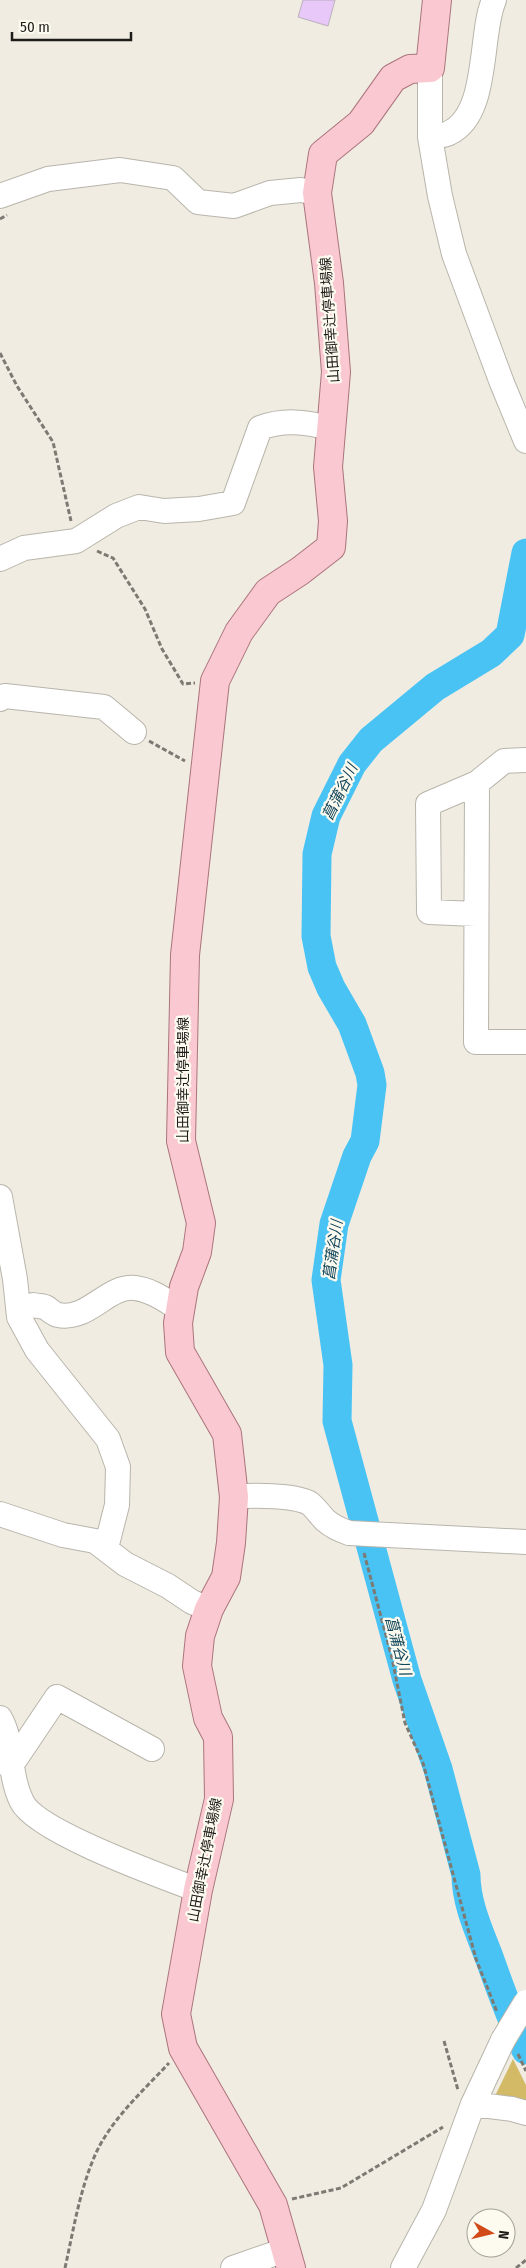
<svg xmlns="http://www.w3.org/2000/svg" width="526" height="2268" viewBox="0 0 526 2268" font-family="'Fira Sans Condensed','Noto Sans JP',sans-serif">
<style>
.green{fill:#d3ba67}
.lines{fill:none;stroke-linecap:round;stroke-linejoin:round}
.river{stroke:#48c3f4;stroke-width:29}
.building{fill:#e8c7f9;stroke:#b8b2bb}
.minor-casing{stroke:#b8b5ab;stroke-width:26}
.major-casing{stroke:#ab747c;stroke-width:30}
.path{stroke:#7c7a73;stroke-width:3;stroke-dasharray:5 2.5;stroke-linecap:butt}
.minor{stroke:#fff;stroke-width:24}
.major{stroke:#fac8d1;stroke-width:28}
.minor-bridge-casing{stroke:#b8b5ab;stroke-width:26;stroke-linecap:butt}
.minor-bridge{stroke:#fff;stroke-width:24}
.labels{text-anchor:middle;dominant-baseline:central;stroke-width:4.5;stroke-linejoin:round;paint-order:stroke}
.street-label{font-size:14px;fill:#1d1c18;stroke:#fdfaef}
.water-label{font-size:15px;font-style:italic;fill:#12465a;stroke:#fdfaef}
</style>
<rect width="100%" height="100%" fill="#f0ece2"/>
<path class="green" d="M 513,2059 L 526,2085 L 526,2104 L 495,2096 Z"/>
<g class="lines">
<path class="river" d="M 526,553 L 510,635 L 491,653 L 435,687 L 371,740 L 352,764 L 326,816 L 317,854 L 316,936 L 322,967 L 331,988 L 352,1024 L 370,1073 L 372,1085 L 365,1141 L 357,1156 L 334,1224 L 326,1280 L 338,1365 L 337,1421 L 407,1680 L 438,1769 L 466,1875 C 466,1903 479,1931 489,1957 C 500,1988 511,2020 526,2050"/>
</g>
<path class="building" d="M 303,0 L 335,0 L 328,26 L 298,17 Z"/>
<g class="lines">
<g class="minor-casing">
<path id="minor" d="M 430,68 L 430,137 L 440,196 L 454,254 L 502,383 L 526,441
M 430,137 C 436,136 444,136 449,133 C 490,114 479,33 494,0
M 0,196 L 48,179 L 120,170 L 173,178 L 198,202 L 234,206 L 270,193 L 301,190 L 317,193
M 0,559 L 24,548 L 76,541 L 116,516 L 139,507 L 164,511 L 199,509 L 233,503 L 260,428 C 284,419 305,422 331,428
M 0,699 L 5,696 L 104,707 L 134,732
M 477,783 L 476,1042 L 526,1042
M 476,914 L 429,912 L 428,804 L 477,783 L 504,761 L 526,760
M 0,1197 L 15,1279 L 19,1317 L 37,1350 L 108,1439 L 118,1467 L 117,1505 L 106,1548
M 33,1305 C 37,1306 41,1306 45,1307 C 49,1309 53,1314 58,1315 C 89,1321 107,1285 135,1288 C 152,1290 166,1301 180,1309
M 234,1497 C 252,1495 294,1495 309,1503 C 315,1507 320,1515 325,1520 C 333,1527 340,1530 349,1533 L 526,1542
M 0,1514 L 63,1535 L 95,1541 L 125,1564 L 168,1586 L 192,1602 L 209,1609
M 0,1718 C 14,1743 8,1774 22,1802 C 37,1832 164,1877 198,1890
M 10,1767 L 57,1697 L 152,1749
M 473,2104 L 512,2109 L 526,2113
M 233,2268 L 285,2250
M 403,2268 L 434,2210 L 473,2104 L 503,2040"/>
</g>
<g class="major-casing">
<path id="major" d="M 291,2268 L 273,2205 L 183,2048 L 176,2014 L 198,1890 L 219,1799 L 218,1737 L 208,1718 L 197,1666 L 200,1636 L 209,1609 L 226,1577 L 231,1543 L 234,1497 L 227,1434 L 180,1352 L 178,1323 L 184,1287 L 197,1252 L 201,1223 L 181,1141 L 185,955 L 215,681 L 239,632 L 268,592 L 300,571 L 331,547 L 333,521 L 328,467 L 336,372 L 329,283 L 317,193 L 323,154 L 361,123 L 393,78 L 410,69 L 430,68 L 437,0"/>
</g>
<path class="path" d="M 0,219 L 7,215
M 0,353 L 17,386 L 53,442 L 71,521
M 97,551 L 113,558 L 145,609 L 162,649 L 183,684 L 195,683
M 149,741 L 185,761
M 364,1553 L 392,1658 L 405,1723 L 423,1763 L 476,1959 L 497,2012
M 444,2041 L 458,2090
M 518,2054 L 526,2071
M 292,2199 L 341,2188 L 443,2127
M 65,2268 C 73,2232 79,2194 93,2160 C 108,2122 142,2092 169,2063
M 516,2268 L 526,2260"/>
<use href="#minor" class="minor"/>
<use href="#major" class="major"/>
<g class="minor-bridge-casing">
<path id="minor-bridge" d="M 503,2040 L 526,2002"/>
</g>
<use href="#minor-bridge" class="minor-bridge"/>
</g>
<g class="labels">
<g class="street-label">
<text transform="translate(330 320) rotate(-94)">山田御幸辻停車場線</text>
<text transform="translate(183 1080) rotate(-90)">山田御幸辻停車場線</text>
<text transform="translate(205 1860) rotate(-79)">山田御幸辻停車場線</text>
</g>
<g class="water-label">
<text transform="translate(340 792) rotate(-64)">菖蒲谷川</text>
<text transform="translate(333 1250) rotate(-82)">菖蒲谷川</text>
<text transform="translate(398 1646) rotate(75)">菖蒲谷川</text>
</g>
</g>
<g transform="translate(491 2233) rotate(98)"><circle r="24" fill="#fdfaef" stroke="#a3a199"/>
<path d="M0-4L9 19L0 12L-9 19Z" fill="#d14a17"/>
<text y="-8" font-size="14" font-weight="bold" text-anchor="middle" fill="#1d1c18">N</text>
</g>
<path d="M12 32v8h119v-8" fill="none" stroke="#1d1c18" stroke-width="2.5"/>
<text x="20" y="32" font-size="15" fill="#1d1c18" stroke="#fdfaef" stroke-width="4" paint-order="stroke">50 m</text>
</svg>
